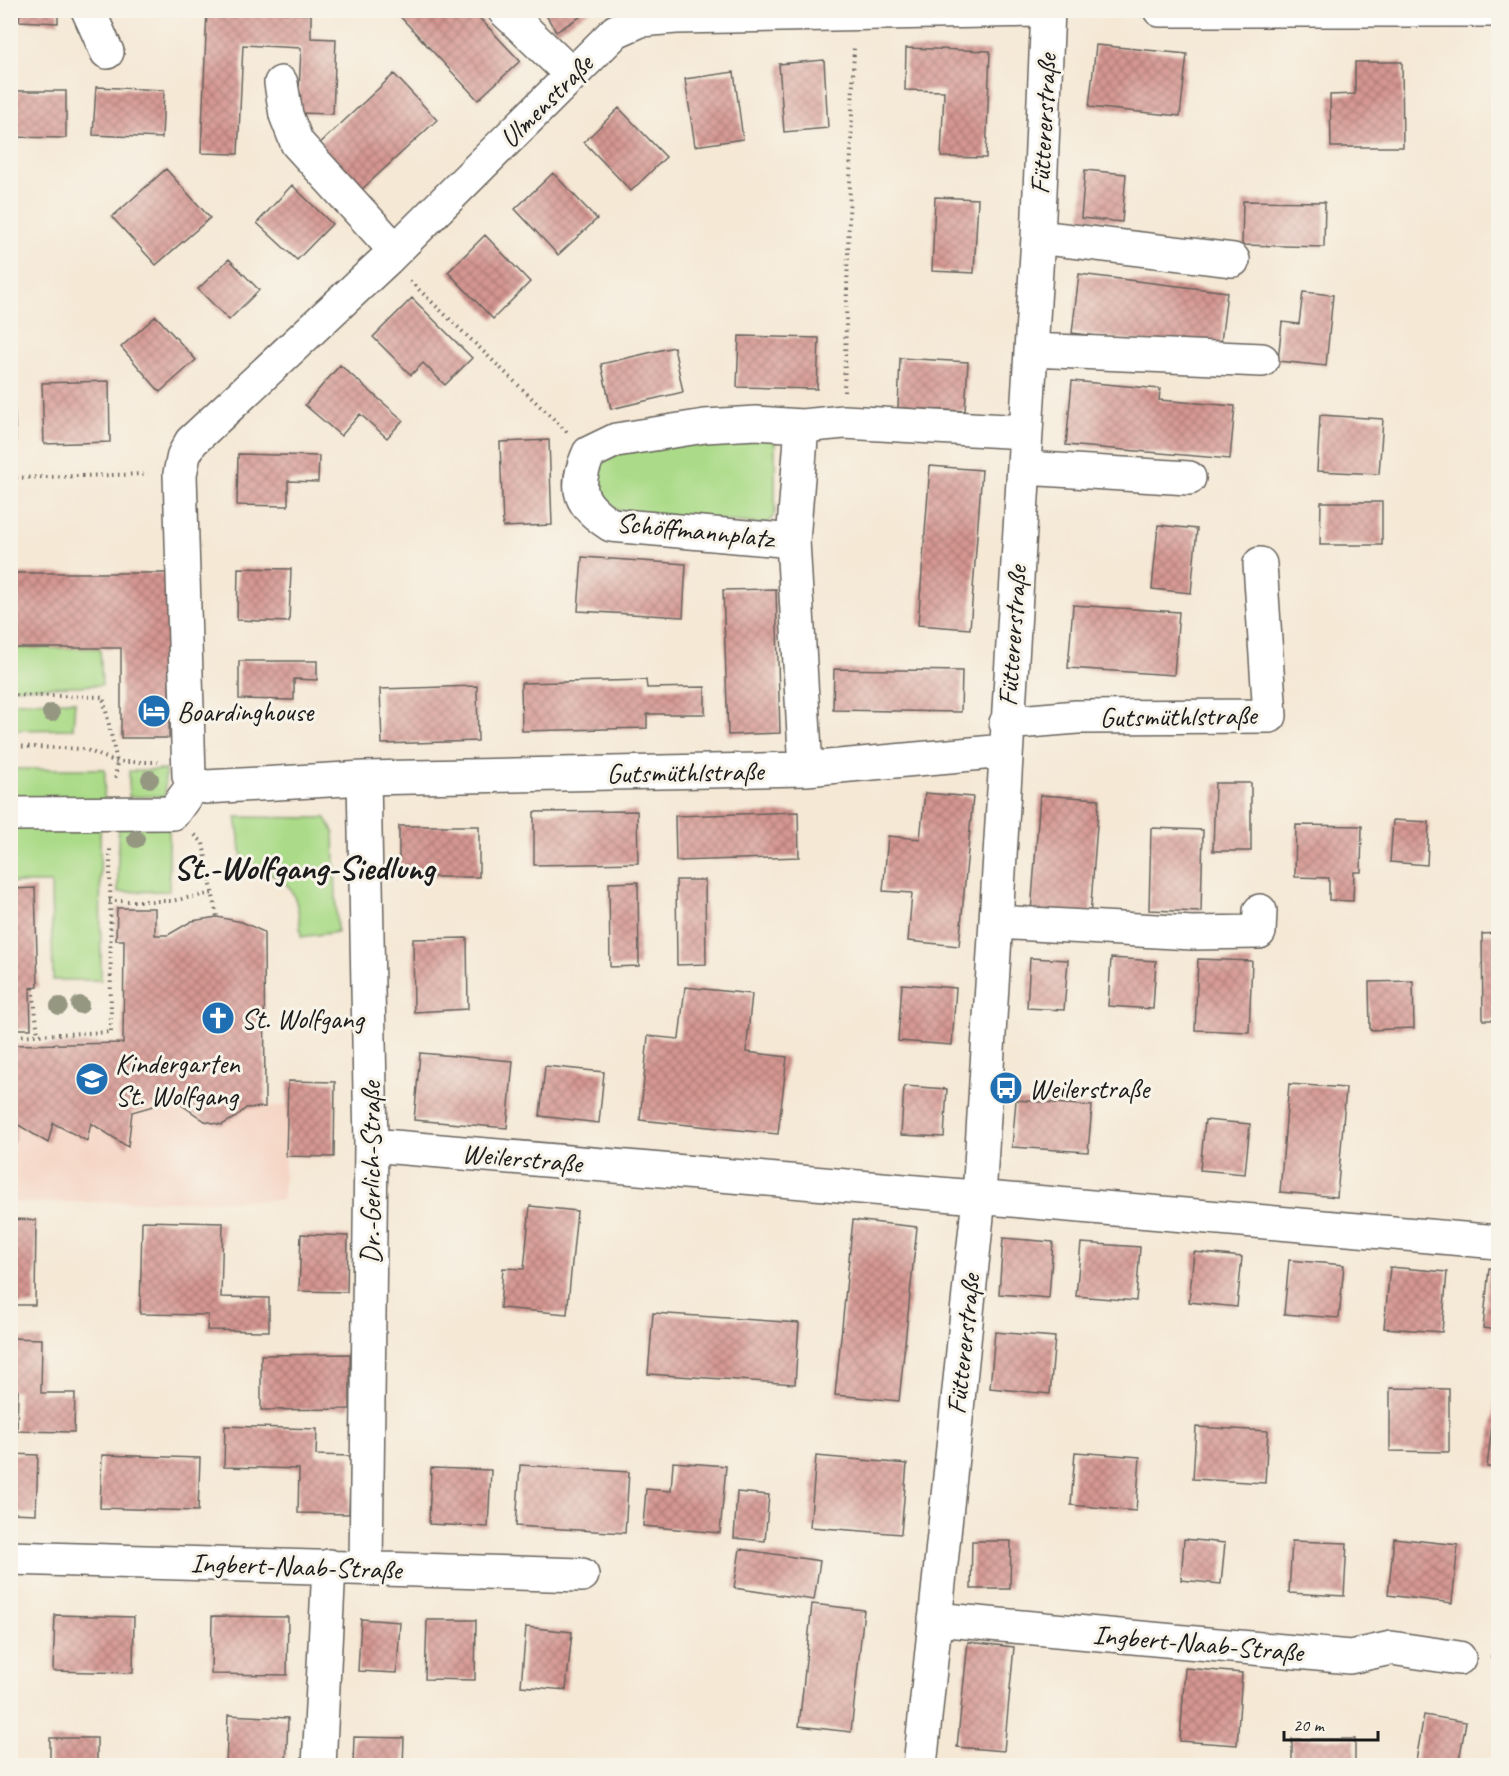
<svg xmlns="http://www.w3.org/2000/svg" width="1509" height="1776" viewBox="0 0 1509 1776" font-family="Caveat,sans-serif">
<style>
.built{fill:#f5d3c2}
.green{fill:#abdb88;stroke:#647c52;stroke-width:1.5}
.building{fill:url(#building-cross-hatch)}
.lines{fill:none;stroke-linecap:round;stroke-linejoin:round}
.minor-casing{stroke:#68635d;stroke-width:36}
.path{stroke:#68635d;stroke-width:4;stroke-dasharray:1.5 4.5;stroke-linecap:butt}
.minor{stroke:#fff;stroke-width:33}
.tree{fill:#959781}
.labels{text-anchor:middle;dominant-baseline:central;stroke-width:6;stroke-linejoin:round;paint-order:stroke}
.street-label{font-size:28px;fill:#1c1c1c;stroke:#f7f3e8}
.poi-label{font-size:28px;fill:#1c1c1c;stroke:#f7f3e8;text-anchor:start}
.district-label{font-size:34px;font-weight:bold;fill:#1c1c1c;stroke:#f7f3e8}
</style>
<defs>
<pattern id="building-cross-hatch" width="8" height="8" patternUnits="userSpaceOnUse" patternTransform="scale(1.5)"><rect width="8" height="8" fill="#d69792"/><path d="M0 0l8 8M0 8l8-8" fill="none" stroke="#ad7a76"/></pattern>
</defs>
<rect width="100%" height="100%" fill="#f7f3e8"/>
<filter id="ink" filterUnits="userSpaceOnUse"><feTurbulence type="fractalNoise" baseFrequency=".0167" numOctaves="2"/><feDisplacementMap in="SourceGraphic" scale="12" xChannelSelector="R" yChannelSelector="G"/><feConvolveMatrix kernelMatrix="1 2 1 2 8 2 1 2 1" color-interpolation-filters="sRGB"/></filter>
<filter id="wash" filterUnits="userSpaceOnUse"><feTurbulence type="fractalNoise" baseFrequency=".008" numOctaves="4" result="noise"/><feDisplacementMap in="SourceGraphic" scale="24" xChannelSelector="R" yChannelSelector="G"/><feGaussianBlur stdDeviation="1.35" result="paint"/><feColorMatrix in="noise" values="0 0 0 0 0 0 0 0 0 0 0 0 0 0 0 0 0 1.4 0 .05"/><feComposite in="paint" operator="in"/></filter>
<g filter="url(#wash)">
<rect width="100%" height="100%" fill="#f5e8d5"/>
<path class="built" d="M 155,935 L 168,935 L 174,1100 L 205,1121 L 222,1124 L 236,1117 L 246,1108 L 287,1105 L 283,1200 L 11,1203 L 10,1058 L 122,1043 L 124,940 Z"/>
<path class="green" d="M 772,433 L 775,441 L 775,513 L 770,521 L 761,524 L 620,511 L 597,503 L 594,467 L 617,453 Z
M 11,648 L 100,648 L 102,685 L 11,688 Z
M 75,701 L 73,729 L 11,730 L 11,702 Z
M 11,769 L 105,769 L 104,805 L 11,803 Z
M 165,770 L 165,796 L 129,797 L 129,771 Z
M 236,817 L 326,818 L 334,833 L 337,932 L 301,937 C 298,888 291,878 243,864 Z
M 100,824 L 101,980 L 53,980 L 51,883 L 11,883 L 10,826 Z
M 118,824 L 169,826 L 169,891 L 118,892 Z"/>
<g id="blocks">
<path class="building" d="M 20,10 L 58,10 L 58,23 L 19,21 Z
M 207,10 L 284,10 L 284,13 L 311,14 L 311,38 L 336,39 L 333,114 L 298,113 L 301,48 L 243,45 L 238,154 L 201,153 Z
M 394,10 L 472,10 L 520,61 L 478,100 Z
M 543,10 L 591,10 L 556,32 Z
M 1096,45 L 1187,54 L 1180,116 L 1089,107 Z
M 906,48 L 990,51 L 986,158 L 941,157 L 944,91 L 905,90 Z
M 824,60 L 828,128 L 784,132 L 779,64 Z
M 1355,62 L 1402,62 L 1403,147 L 1331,147 L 1330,95 L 1355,94 Z
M 734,72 L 743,139 L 695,146 L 685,79 Z
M 394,74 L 437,120 L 358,193 L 316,147 Z
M 96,87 L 164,90 L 162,138 L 93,135 Z
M 12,91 L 66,91 L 66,138 L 11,137 Z
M 619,108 L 666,157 L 631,191 L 584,142 Z
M 166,169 L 210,218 L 156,265 L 112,217 Z
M 1085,170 L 1126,174 L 1122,222 L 1081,218 Z
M 553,173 L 597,219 L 558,255 L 515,209 Z
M 292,185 L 332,224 L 297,260 L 257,223 Z
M 935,197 L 978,199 L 974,273 L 932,271 Z
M 1243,201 L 1325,202 L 1324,247 L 1242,245 Z
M 485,235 L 530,282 L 493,319 L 448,272 Z
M 229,259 L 259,290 L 229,320 L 198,289 Z
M 1079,274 L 1227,292 L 1220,351 L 1072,333 Z
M 1303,292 L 1333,295 L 1326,366 L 1278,361 L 1282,322 L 1299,324 Z
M 412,298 L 472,358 L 445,385 L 423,363 L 411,375 L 373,337 Z
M 156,316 L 196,360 L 160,392 L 121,347 Z
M 739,336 L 819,338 L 817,389 L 737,387 Z
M 674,347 L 683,392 L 611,409 L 601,364 Z
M 900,358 L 968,362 L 965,411 L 898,408 Z
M 340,365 L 403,420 L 387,438 L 360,414 L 341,436 L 305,405 Z
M 13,379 L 16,444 L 10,444 L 10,380 Z
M 109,381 L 110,442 L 44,444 L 42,383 Z
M 1072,381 L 1160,389 L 1159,400 L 1235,406 L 1230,459 L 1066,445 Z
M 1320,415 L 1383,419 L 1379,474 L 1317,471 Z
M 549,440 L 552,525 L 503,527 L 500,442 Z
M 238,454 L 319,456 L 318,482 L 288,481 L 288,506 L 237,505 Z
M 930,466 L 982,470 L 970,629 L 918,625 Z
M 1321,502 L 1382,502 L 1382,545 L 1320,545 Z
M 1158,525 L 1197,529 L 1191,593 L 1152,589 Z
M 582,557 L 686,564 L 683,617 L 578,611 Z
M 238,568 L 291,569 L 289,622 L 237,620 Z
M 10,573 L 170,573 L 169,738 L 121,738 L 121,648 L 10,648 Z
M 776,589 L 780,733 L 728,735 L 723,590 Z
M 1073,605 L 1179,612 L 1174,675 L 1068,668 Z
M 239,661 L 317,661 L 317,680 L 294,679 L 294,700 L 239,699 Z
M 834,669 L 962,671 L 961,712 L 833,710 Z
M 646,680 L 647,688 L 705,687 L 705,714 L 647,714 L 647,728 L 522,731 L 521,683 Z
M 477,686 L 478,741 L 382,744 L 380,689 Z
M 1215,783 L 1251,783 L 1251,851 L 1213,851 Z
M 925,793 L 973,797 L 959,946 L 908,941 L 912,893 L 883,891 L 888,836 L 920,839 Z
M 1040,795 L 1099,799 L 1090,917 L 1031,912 Z
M 637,811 L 638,863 L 534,865 L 534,812 Z
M 798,812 L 799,857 L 676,861 L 675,816 Z
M 1393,820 L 1429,822 L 1427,865 L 1390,862 Z
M 1296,825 L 1362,826 L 1361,872 L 1354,872 L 1353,901 L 1329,900 L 1329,878 L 1295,877 Z
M 399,826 L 479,826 L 479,877 L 399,877 Z
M 1151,828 L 1203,830 L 1201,912 L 1149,910 Z
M 676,880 L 705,880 L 706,964 L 677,965 Z
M 638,882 L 639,966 L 610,967 L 609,883 Z
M 35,888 L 38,987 L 30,988 L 31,1029 L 10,1029 L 10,889 Z
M 117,908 L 155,908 L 155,935 L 168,935 L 192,921 L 217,917 L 242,922 L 264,932 L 265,1107 L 246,1108 L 236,1117 L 222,1125 L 205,1121 L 174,1100 L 132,1112 L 128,1147 L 91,1123 L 87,1141 L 53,1123 L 48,1143 L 17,1124 L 14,1143 L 10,1141 L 10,1058 L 13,1045 L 123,1043 L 124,940 L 116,940 Z
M 1498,933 L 1498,1020 L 1483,1020 L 1482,934 Z
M 467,938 L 468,1009 L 414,1012 L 413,939 Z
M 1030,958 L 1068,960 L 1064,1010 L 1027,1008 Z
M 1111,958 L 1156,961 L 1153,1009 L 1108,1006 Z
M 1198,959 L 1252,961 L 1249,1032 L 1195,1030 Z
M 1413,981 L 1414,1028 L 1370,1030 L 1369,982 Z
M 902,984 L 956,988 L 952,1045 L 898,1041 Z
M 685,987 L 752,994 L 746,1052 L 787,1057 L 778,1134 L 640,1120 L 648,1036 L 679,1039 Z
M 420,1053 L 513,1061 L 507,1128 L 414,1120 Z
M 545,1066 L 604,1072 L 599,1123 L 540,1116 Z
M 288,1081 L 335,1082 L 334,1157 L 286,1156 Z
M 1289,1084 L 1346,1088 L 1337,1197 L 1280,1192 Z
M 904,1086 L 947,1089 L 944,1137 L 901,1135 Z
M 1016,1100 L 1092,1106 L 1088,1152 L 1012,1147 Z
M 1205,1120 L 1250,1124 L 1245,1174 L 1200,1170 Z
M 1496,1145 L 1498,1145 L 1498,1204 L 1493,1203 Z
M 530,1206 L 577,1211 L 567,1314 L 500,1308 L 503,1268 L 524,1269 Z
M 10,1219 L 36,1220 L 35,1305 L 10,1305 Z
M 853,1220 L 917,1227 L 899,1401 L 835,1395 Z
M 142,1221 L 223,1223 L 221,1297 L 269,1298 L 269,1331 L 207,1330 L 208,1315 L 140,1314 Z
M 301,1234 L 348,1236 L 347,1292 L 299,1291 Z
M 1003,1238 L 1053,1242 L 1049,1298 L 999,1294 Z
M 1081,1243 L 1140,1247 L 1136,1301 L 1076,1296 Z
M 1194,1252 L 1242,1257 L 1237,1307 L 1189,1302 Z
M 1289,1260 L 1344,1265 L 1339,1318 L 1284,1314 Z
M 1390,1267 L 1447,1272 L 1442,1332 L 1384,1328 Z
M 1489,1268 L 1498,1269 L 1498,1330 L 1483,1328 Z
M 653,1313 L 799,1323 L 795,1384 L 648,1374 Z
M 995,1332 L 1055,1337 L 1050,1394 L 990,1388 Z
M 10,1338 L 42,1339 L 41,1393 L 75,1393 L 74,1432 L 17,1431 L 18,1391 L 10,1391 Z
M 350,1354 L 350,1409 L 261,1410 L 261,1355 Z
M 1390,1388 L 1449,1389 L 1449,1452 L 1390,1451 Z
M 1495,1400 L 1498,1400 L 1498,1468 L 1487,1467 Z
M 225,1426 L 317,1429 L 316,1455 L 351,1456 L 349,1514 L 298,1513 L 299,1469 L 224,1467 Z
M 1196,1427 L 1268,1431 L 1265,1483 L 1193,1479 Z
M 1075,1452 L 1140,1457 L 1136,1511 L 1071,1505 Z
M 10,1454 L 38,1455 L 36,1514 L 10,1513 Z
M 102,1455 L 200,1458 L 198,1511 L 100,1508 Z
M 816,1456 L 907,1464 L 901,1534 L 810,1527 Z
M 673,1462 L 726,1466 L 720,1533 L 643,1526 L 646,1489 L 671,1491 Z
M 520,1465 L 629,1472 L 625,1533 L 516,1526 Z
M 431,1468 L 491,1470 L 488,1527 L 429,1524 Z
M 737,1492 L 769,1495 L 765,1541 L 734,1538 Z
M 1394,1538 L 1458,1545 L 1452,1603 L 1388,1595 Z
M 1184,1539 L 1225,1543 L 1221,1584 L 1181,1580 Z
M 972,1541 L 1011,1541 L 1010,1589 L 971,1589 Z
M 1292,1541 L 1347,1543 L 1344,1596 L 1289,1593 Z
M 740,1549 L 820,1561 L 814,1600 L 734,1588 Z
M 812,1604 L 864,1610 L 851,1732 L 799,1726 Z
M 55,1615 L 134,1617 L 133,1673 L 53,1671 Z
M 212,1616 L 288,1617 L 287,1675 L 211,1674 Z
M 361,1619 L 400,1622 L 397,1673 L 358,1671 Z
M 427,1620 L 476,1620 L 475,1680 L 425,1679 Z
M 526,1627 L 572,1632 L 566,1690 L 521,1686 Z
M 968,1642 L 1014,1647 L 1004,1751 L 957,1747 Z
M 1185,1668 L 1242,1673 L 1237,1745 L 1180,1741 Z
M 228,1715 L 288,1718 L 286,1766 L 226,1766 Z
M 1424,1715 L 1466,1722 L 1458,1766 L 1415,1766 Z
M 354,1737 L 404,1738 L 403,1766 L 353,1766 Z
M 50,1738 L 97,1738 L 97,1766 L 50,1766 Z
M 1292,1739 L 1355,1739 L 1355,1766 L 1292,1766 Z"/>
</g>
</g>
<g filter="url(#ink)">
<use href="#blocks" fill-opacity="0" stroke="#68635d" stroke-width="1.5"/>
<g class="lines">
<g class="minor-casing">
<path id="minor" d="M 88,10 L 107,52
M 504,10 L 572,75
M 1160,10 L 1493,10
M 281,83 L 286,115 L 297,143 L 395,250
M 1038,237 L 1233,260
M 1031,350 L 1262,360
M 802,426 L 844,422 L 1025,432
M 1024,468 L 1189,478
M 793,541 L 611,525 C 579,504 573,489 589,453 L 616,440 L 705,426 L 756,423 L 802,426 L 793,541 L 806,769
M 1006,723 L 1077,717 L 1270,716 L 1260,564
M 1005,751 L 806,769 L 364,778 L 206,787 L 194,784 L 189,776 L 180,474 L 184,455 L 191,442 L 387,259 L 616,31 L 641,20 L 676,17 L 1040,10
M 364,778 L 371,1145 L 366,1568
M 10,814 L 173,813 L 194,784
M 996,922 L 1192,933 L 1259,932 L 1260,911
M 371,1145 L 1498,1242
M 10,1558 L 582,1575
M 935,1619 L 1350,1657 L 1391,1648 L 1459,1658
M 319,1766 L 329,1566
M 920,1766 L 979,1197 L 1038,237 L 1048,10"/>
</g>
<path class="path" d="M 410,281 L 567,432
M 844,392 L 854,45
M 10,478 L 148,474
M 10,695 L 103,697 L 117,762 L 115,782
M 10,746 L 84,749 L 117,762 L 158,762
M 195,835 L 203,843 L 217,917
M 109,901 L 171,901 L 213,893
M 33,988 L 38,1035
M 10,1036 L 111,1032 L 110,846
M 1490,1657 L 1498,1657"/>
<use href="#minor" class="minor"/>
</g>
<g class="tree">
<circle cx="51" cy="713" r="9"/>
<circle cx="150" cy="779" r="9"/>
<circle cx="136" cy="839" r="9"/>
<circle cx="80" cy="1005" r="9"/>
<circle cx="59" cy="1006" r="9"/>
</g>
</g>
<defs>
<g id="hotel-disc" transform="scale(1.725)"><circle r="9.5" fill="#1f6fb2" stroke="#f7f3e8"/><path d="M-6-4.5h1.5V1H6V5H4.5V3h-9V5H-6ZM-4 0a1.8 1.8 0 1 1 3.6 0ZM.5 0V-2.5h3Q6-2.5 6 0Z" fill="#fff"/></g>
<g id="church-disc" transform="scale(1.725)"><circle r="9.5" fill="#1f6fb2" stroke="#f7f3e8"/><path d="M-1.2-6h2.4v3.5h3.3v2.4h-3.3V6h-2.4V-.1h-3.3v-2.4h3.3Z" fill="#fff"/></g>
<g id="school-disc" transform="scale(1.725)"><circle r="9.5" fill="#1f6fb2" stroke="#f7f3e8"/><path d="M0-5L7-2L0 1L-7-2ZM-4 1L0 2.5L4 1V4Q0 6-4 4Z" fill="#fff"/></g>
<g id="bus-disc" transform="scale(1.725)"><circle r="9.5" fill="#1f6fb2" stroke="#f7f3e8"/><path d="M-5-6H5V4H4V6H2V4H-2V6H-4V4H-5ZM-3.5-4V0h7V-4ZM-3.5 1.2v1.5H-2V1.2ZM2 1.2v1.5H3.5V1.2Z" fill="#fff"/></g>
</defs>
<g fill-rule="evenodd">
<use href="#hotel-disc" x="154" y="711"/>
<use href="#church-disc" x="218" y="1018"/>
<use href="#school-disc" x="92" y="1079"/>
<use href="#bus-disc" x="1006" y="1088"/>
</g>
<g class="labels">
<g class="street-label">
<text transform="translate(546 101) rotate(-45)">Ulmenstraße</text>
<text transform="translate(1043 124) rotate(-87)">Füttererstraße</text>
<text transform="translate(695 530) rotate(6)">Schöffmannplatz</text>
<text transform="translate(1012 636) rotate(-86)">Füttererstraße</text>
<text transform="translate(1178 716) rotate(-1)">Gutsmüthlstraße</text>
<text transform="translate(685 772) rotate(-1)">Gutsmüthlstraße</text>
<text transform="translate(522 1158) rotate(5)">Weilerstraße</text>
<text transform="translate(370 1173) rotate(-90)">Dr.-Gerlich-Straße</text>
<text transform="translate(963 1344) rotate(-84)">Füttererstraße</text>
<text transform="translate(296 1566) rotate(2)">Ingbert-Naab-Straße</text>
<text transform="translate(1198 1643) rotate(5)">Ingbert-Naab-Straße</text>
</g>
<g class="poi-label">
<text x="177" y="711">Boardinghouse</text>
<text x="241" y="1018">St. Wolfgang</text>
<text x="115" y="1063">Kindergarten<tspan x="115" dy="32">St. Wolfgang</tspan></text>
<text x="1029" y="1088">Weilerstraße</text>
</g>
<g class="district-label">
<text x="304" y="867">St.-Wolfgang-Siedlung</text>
</g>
</g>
<rect width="1509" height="1776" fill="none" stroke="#f7f3e8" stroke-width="36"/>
<path d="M1284 1731v9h94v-9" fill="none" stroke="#1c1c1c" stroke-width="3"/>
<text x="1293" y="1731" font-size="18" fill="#1c1c1c" stroke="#f7f3e8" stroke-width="4.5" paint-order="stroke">20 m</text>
</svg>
